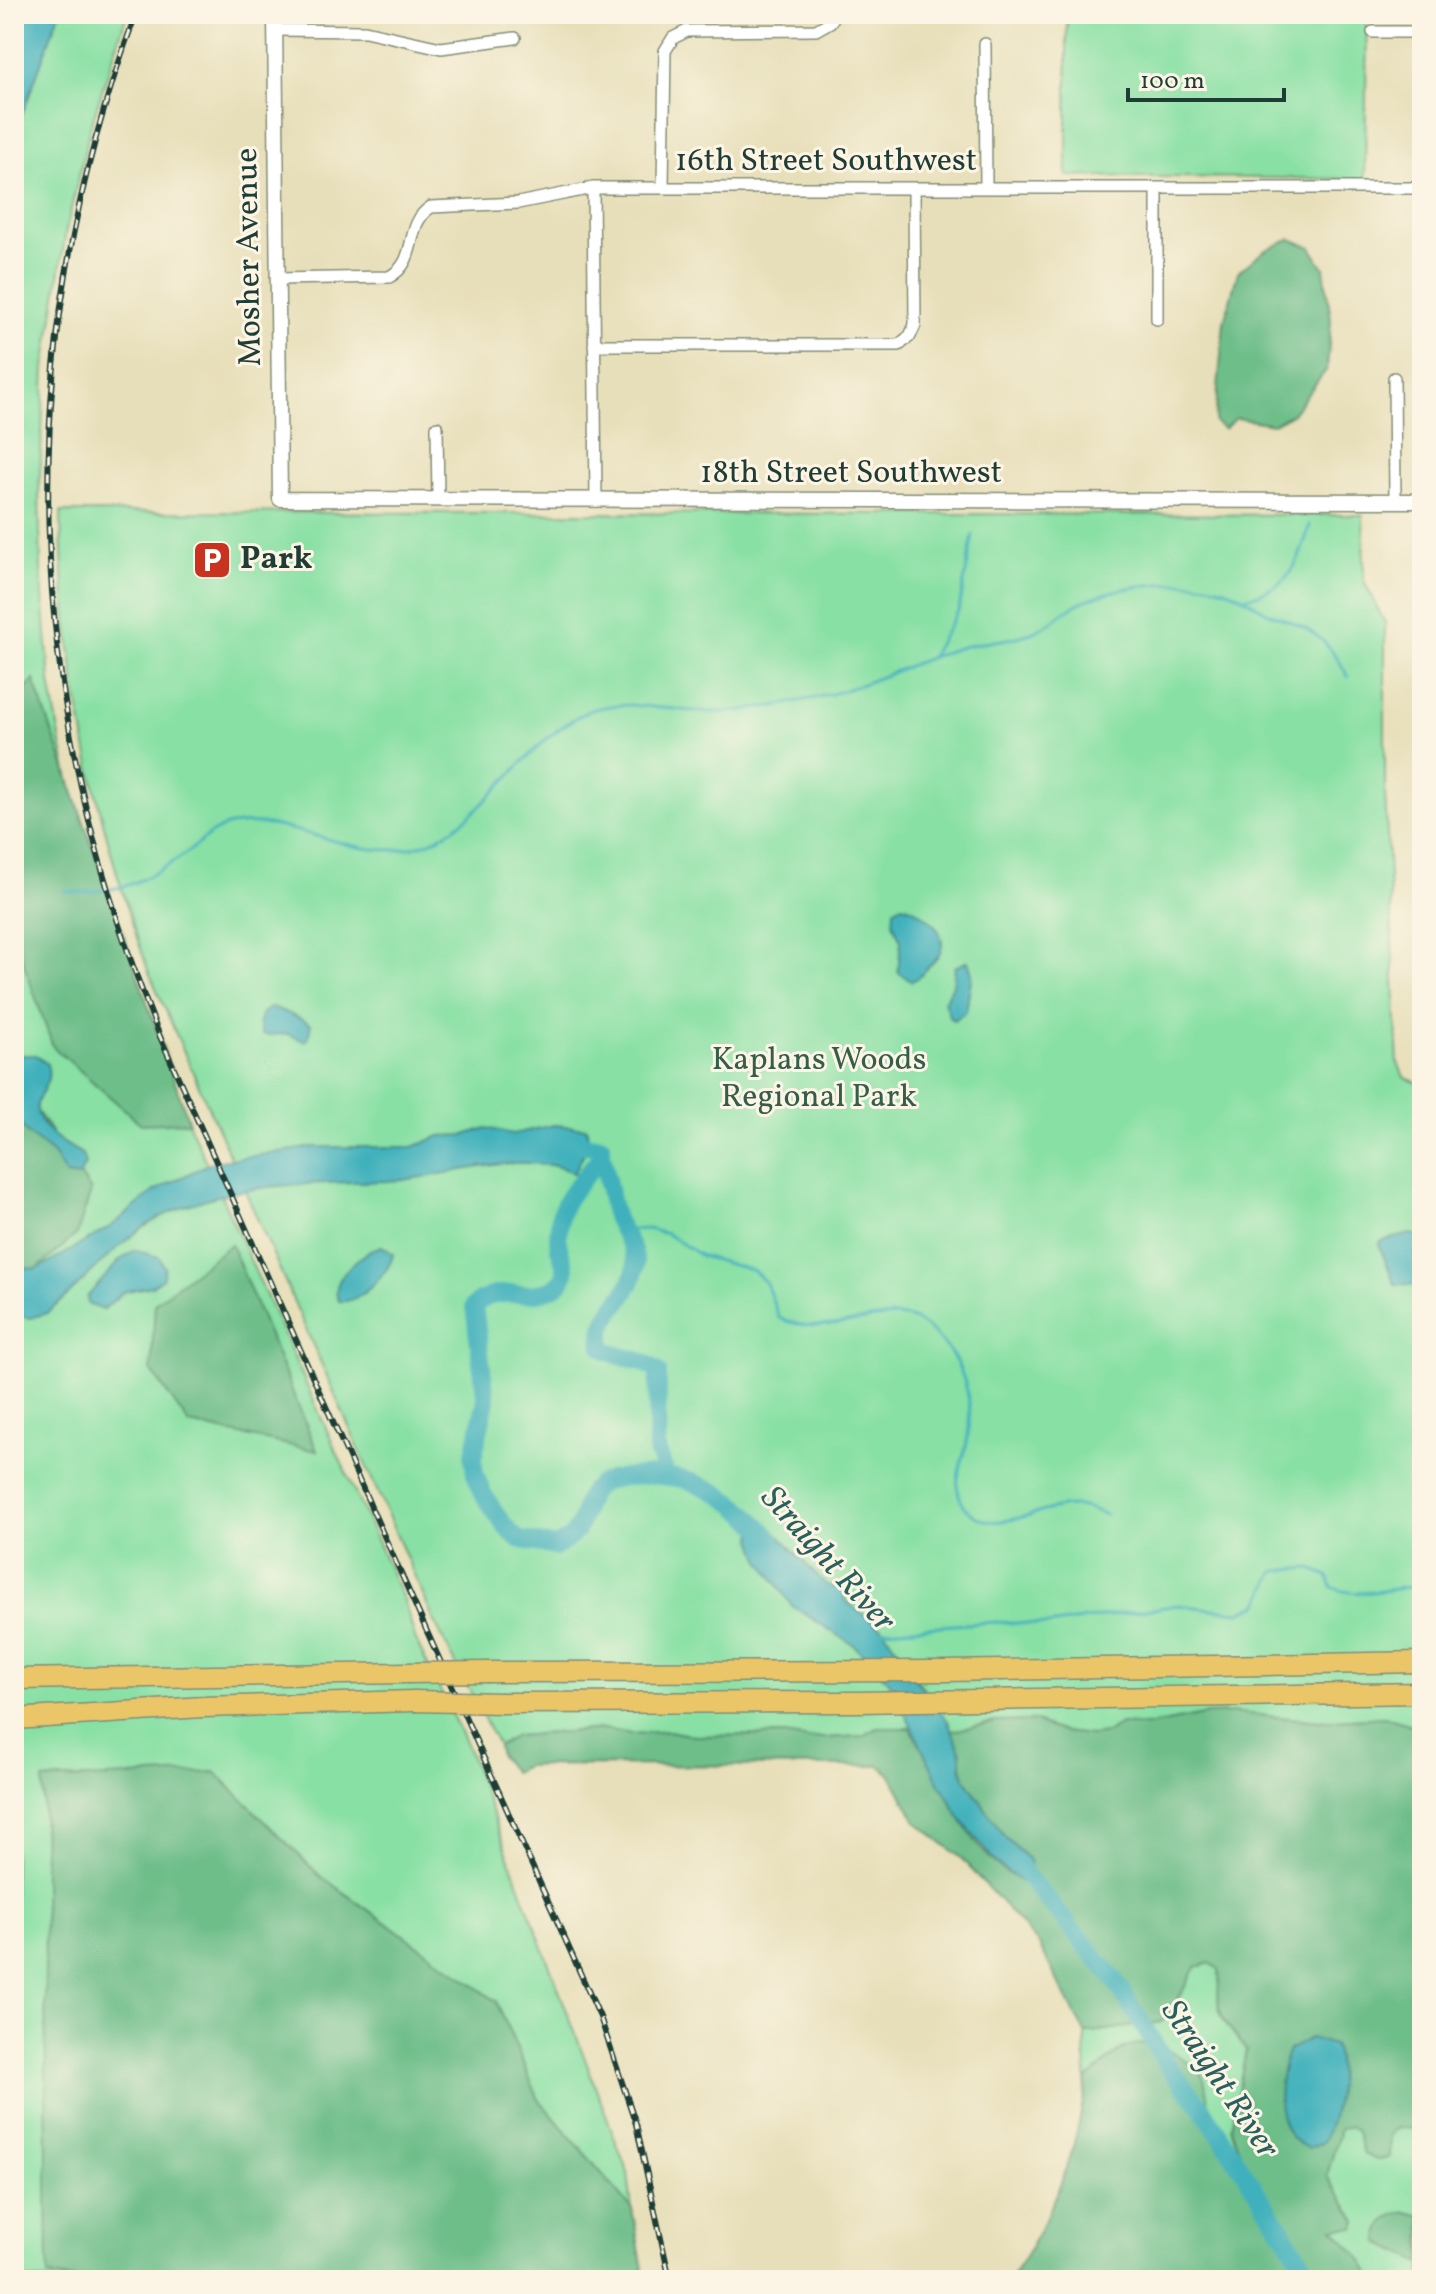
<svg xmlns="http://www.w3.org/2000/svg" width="1436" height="2294" viewBox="0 0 1436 2294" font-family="Vollkorn,serif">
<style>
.green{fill:#88e0a4;stroke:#548e6c;stroke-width:2}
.forest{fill:#6ebe8a;stroke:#467e5f;stroke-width:2}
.water{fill:#41b1bc;stroke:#307778;stroke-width:2}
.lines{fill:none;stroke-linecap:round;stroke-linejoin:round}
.stream{stroke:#41b1bc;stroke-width:3}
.river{stroke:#41b1bc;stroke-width:18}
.minor-casing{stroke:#838e76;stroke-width:14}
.tertiary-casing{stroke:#838e76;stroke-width:17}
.motorway-casing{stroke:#838e76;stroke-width:23}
.minor{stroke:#fff;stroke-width:11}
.tertiary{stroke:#fff;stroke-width:14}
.motorway{stroke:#eac669;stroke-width:20}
.rail-casing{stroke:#1f3d34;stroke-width:6}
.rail{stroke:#fcf5e5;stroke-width:3;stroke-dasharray:9;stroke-linecap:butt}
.motorway-bridge-casing{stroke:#838e76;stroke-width:23;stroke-linecap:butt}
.motorway-bridge{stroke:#eac669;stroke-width:20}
.labels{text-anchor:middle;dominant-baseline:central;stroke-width:6;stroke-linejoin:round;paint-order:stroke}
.street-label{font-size:32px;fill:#1f3d34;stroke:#fcf5e5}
.poi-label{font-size:32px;font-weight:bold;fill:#1f3d34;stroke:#fcf5e5;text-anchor:start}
.park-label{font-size:32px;fill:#345e4a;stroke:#fcf5e5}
.water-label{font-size:34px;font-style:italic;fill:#29605d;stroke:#fcf5e5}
</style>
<rect width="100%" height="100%" fill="#fcf5e5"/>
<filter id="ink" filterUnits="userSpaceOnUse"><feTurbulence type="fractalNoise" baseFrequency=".0125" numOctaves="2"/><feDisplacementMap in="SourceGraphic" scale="16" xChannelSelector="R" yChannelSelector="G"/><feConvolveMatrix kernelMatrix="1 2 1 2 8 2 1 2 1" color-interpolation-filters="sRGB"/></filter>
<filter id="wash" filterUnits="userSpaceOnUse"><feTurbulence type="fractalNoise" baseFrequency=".006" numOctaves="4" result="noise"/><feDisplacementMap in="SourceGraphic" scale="32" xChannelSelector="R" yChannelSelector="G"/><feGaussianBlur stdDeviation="1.8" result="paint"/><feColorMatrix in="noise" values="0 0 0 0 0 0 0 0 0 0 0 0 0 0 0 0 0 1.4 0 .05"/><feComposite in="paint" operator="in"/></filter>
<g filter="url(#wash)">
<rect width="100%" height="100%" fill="#e7dfb9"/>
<path class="green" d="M 59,14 L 127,14 L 90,128 L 66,230 L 45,368 L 39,495 L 41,571 L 50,682 L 61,744 L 75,806 L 168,1078 L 404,1601 L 416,1641 L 466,1744 L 628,2173 L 632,2209 L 539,2100 L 496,2001 L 319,1875 L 215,1773 L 43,1780 L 49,2276 L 83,2280 L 14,2280 L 14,164 L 19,123 Z
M 1067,14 L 1367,14 L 1365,179 L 1067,176 Z
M 61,512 L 1363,515 L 1364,581 L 1385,623 L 1385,793 L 1398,1063 L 1404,1077 L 1422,1085 L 1422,1728 L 1385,1717 L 1318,1721 L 1238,1713 L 1208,1714 L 1147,1726 L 1121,1724 L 1106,1733 L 1091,1735 L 1063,1732 L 1033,1721 L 996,1722 L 952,1731 L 894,1645 L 854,1645 L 890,1683 L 922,1747 L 910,1728 L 878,1728 L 863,1736 L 808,1739 L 784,1735 L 694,1736 L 669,1731 L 632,1734 L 603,1729 L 517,1736 L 498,1746 L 437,1627 L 148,970 C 96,822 62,670 61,512 Z
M 1211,1963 L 1219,1969 C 1220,1981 1218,1990 1218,2001 C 1218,2020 1237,2035 1246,2051 L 1231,2127 L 1240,2153 L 1220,2141 L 1207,2122 L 1124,2047 L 1086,2080 L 1085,2033 L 1162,2022 L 1173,2009 L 1195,1967 Z
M 1422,2072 L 1422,2280 L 1347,2280 L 1313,2161 L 1370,2084 Z"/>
<path class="forest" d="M 1290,239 L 1311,247 L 1324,268 L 1331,320 L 1327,369 L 1292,414 L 1273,424 L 1236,418 L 1224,429 L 1215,422 L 1224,322 L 1238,272 L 1264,251 Z
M 34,680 L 189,1122 L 141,1124 L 53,1047 L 19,950 L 14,901 L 18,777 L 14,703 Z
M 14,1089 L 39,1114 L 91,1191 L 77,1234 L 14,1289 Z
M 231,1244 L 317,1451 L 189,1424 L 151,1370 L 155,1303 Z
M 1238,1713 L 1318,1721 L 1385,1717 L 1422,1728 L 1422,2129 L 1396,2128 L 1390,2135 L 1389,2158 L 1377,2160 L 1363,2154 L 1357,2132 L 1350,2126 L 1340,2129 L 1327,2176 L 1357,2221 L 1355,2228 L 1333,2228 L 1357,2253 L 1374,2280 L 1009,2280 C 1050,2224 1079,2148 1086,2080 C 1119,2052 1133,2029 1177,2055 C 1186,2061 1200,2069 1204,2080 C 1215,2114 1197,2132 1240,2152 L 1231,2127 L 1246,2051 C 1238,2036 1222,2024 1219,2007 C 1216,1995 1221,1982 1219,1969 L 1210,1963 L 1195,1967 L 1173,2009 L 1162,2022 L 1085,2033 L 1038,1943 L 962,1859 L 916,1821 L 890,1774 L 880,1766 L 548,1765 L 526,1766 L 513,1772 L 500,1756 L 498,1746 L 516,1736 L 604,1729 L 632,1734 L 669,1731 L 694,1736 L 784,1735 L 808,1739 L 863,1736 L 878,1728 L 910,1728 C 939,1773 974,1873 1033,1884 L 1029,1860 L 1004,1836 L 966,1780 L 952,1731 L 996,1722 L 1033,1721 L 1063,1732 L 1091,1735 L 1106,1733 L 1121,1724 L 1147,1726 L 1208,1714 Z
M 215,1772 L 319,1875 L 496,2001 L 539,2100 L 632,2209 L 645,2280 L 83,2280 L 48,2276 L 43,1780 Z
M 1407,2212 L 1422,2216 L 1422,2263 L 1379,2243 C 1378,2223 1388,2214 1407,2212 Z"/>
<path class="water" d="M 14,14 L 59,14 L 19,123 L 14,164 Z
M 903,905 C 930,913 959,942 930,965 C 922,971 922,978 911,981 L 898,972 L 901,941 L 893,923 L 894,909 Z
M 968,961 L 972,974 L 966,1012 L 954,1020 L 950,1018 L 944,1001 L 953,985 L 955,967 Z
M 272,1007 C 278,1009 307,1021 311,1025 L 308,1038 L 305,1041 L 288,1034 L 262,1035 L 259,1022 L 262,1013 Z
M 14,1055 L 36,1055 L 47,1064 C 52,1081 43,1087 38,1101 C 30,1125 66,1145 82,1154 L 85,1164 L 79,1177 L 66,1175 L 53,1154 L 27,1133 L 14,1117 Z
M 554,1125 L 587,1128 L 588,1145 L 574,1173 C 527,1147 443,1179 389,1181 C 315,1184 238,1181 169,1213 C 120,1235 88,1281 47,1313 L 30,1318 L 14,1315 L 14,1267 L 36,1269 L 49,1263 L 113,1225 L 154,1191 L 212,1162 L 314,1147 L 413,1147 L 440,1136 L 465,1135 L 486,1128 L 513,1134 Z
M 1411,1234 L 1422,1236 L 1422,1285 L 1395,1284 L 1379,1245 L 1381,1241 Z
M 382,1246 L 393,1254 C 391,1272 358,1305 339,1301 C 327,1280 363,1251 382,1246 Z
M 135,1250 L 159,1257 L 165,1268 L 162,1279 L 152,1286 L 123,1292 L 103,1310 L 88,1304 L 87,1297 L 120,1260 Z
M 755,1520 L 774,1530 L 824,1583 L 833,1588 L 846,1583 L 844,1600 L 884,1630 L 925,1693 L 948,1721 L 961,1753 L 961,1767 L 966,1780 L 1004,1836 L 1029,1860 L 1034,1885 L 1021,1882 L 997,1864 L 962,1821 L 936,1777 L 890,1683 L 854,1645 L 792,1606 L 760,1559 L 753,1539 Z
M 1310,2038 L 1333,2045 C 1346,2071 1334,2117 1323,2142 L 1308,2148 C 1271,2136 1276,2077 1289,2050 Z"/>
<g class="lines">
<path class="stream" d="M 1245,598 C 1291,587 1297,567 1310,525
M 930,658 L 959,609 L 973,535
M 64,891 C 115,896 148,881 189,851 C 202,842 212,829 230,825 C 295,814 353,864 418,846 C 482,829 524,739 589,711 C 624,696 684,715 723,712 C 759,709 800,702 835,693 C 878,681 919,659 962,647 C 984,641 1010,641 1031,633 C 1049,627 1063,611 1079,603 C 1117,586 1185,576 1225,589 C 1242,594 1254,606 1269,613 C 1311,630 1326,634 1348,677
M 622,1230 L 648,1229 L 667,1234 L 701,1256 L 754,1271 L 766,1283 L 779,1318 C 830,1342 889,1301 920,1323 C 964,1353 978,1401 965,1451 C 960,1468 952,1487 963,1504 C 987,1542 1039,1506 1071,1506 C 1084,1505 1094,1510 1106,1515
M 884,1630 L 996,1622 L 1048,1625 L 1178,1605 L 1239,1612 L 1258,1605 L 1275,1571 L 1309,1568 L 1328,1576 L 1332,1587 C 1359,1600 1393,1587 1422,1586"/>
<path class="river" d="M 565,1144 L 602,1146 L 602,1154 C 589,1174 566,1193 560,1216 C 559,1225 557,1239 559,1248 C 563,1262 572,1275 556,1286 C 528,1304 499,1282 474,1306 L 486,1400 L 473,1458 L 475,1474 L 483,1494 L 504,1525 L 518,1539 L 555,1547 C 595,1528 575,1502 599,1485 C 608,1479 620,1478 629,1477 C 689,1469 733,1495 771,1539
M 602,1154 C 607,1174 609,1196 615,1216 C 622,1236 641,1251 634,1274 C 627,1302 598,1313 602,1347 C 620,1361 642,1356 658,1372 L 657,1450 L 667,1477
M 1017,1864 L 1114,1979 L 1172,2072 L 1201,2106 L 1314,2280"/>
</g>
</g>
<g filter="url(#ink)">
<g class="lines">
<g class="minor-casing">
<path id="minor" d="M 275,30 L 365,31 L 441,48 L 515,38
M 1373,32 L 1422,32
M 985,44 L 986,188
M 593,188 L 596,501
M 663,188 L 665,51 L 673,38 L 687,31 L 816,30 L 830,22 L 836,14
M 1157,188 L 1157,319
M 278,279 L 389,277 C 420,261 403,225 431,207 L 518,203 L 593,188 L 1422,188
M 594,345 L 899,345 L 910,336 L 915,325 L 914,188
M 1394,378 L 1395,501
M 437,427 L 438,500"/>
</g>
<g class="tertiary-casing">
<path id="tertiary" d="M 275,14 L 280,499 L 1422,501"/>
</g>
<g class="motorway-casing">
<path id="motorway" d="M 489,1672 L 946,1671 L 1422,1662
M 14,1679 L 407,1673
M 503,1703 L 857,1702 L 1422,1693
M 14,1719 L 203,1707 L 414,1701"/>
</g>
<use href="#minor" class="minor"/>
<use href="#tertiary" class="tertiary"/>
<use href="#motorway" class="motorway"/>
<g class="rail-casing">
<path id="rail" d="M 136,14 C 8,356 23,704 161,1039 L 600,2017 L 636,2124 L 670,2280"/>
</g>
<use href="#rail" class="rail"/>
<g class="motorway-bridge-casing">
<path id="motorway-bridge" d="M 407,1673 L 489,1672
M 414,1701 L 503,1703"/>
</g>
<use href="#motorway-bridge" class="motorway-bridge"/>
</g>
</g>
<defs>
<g id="parking-square" transform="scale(2)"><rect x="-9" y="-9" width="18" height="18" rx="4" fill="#c8321e" stroke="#fcf5e5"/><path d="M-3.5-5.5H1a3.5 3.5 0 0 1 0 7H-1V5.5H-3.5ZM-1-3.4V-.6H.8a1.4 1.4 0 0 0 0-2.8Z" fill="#fff"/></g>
</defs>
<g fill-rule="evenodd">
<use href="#parking-square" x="212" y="560"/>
</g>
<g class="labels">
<g class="street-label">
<text x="826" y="162">16th Street Southwest</text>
<text transform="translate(250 257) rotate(-91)">Mosher Avenue</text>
<text x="851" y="474">18th Street Southwest</text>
</g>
<g class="poi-label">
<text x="240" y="560">Park</text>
</g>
<g class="park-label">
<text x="819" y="1061">Kaplans Woods<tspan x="819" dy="37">Regional Park</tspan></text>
</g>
<g class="water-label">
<text transform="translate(827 1560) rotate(48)">Straight River</text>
<text transform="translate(1219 2080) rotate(56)">Straight River</text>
</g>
</g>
<rect width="1436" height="2294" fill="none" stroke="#fcf5e5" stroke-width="48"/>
<path d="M1128 88v12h156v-12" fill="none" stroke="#1f3d34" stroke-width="4"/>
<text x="1140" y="88" font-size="24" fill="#1f3d34" stroke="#fcf5e5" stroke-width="6" paint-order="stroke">100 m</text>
</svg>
